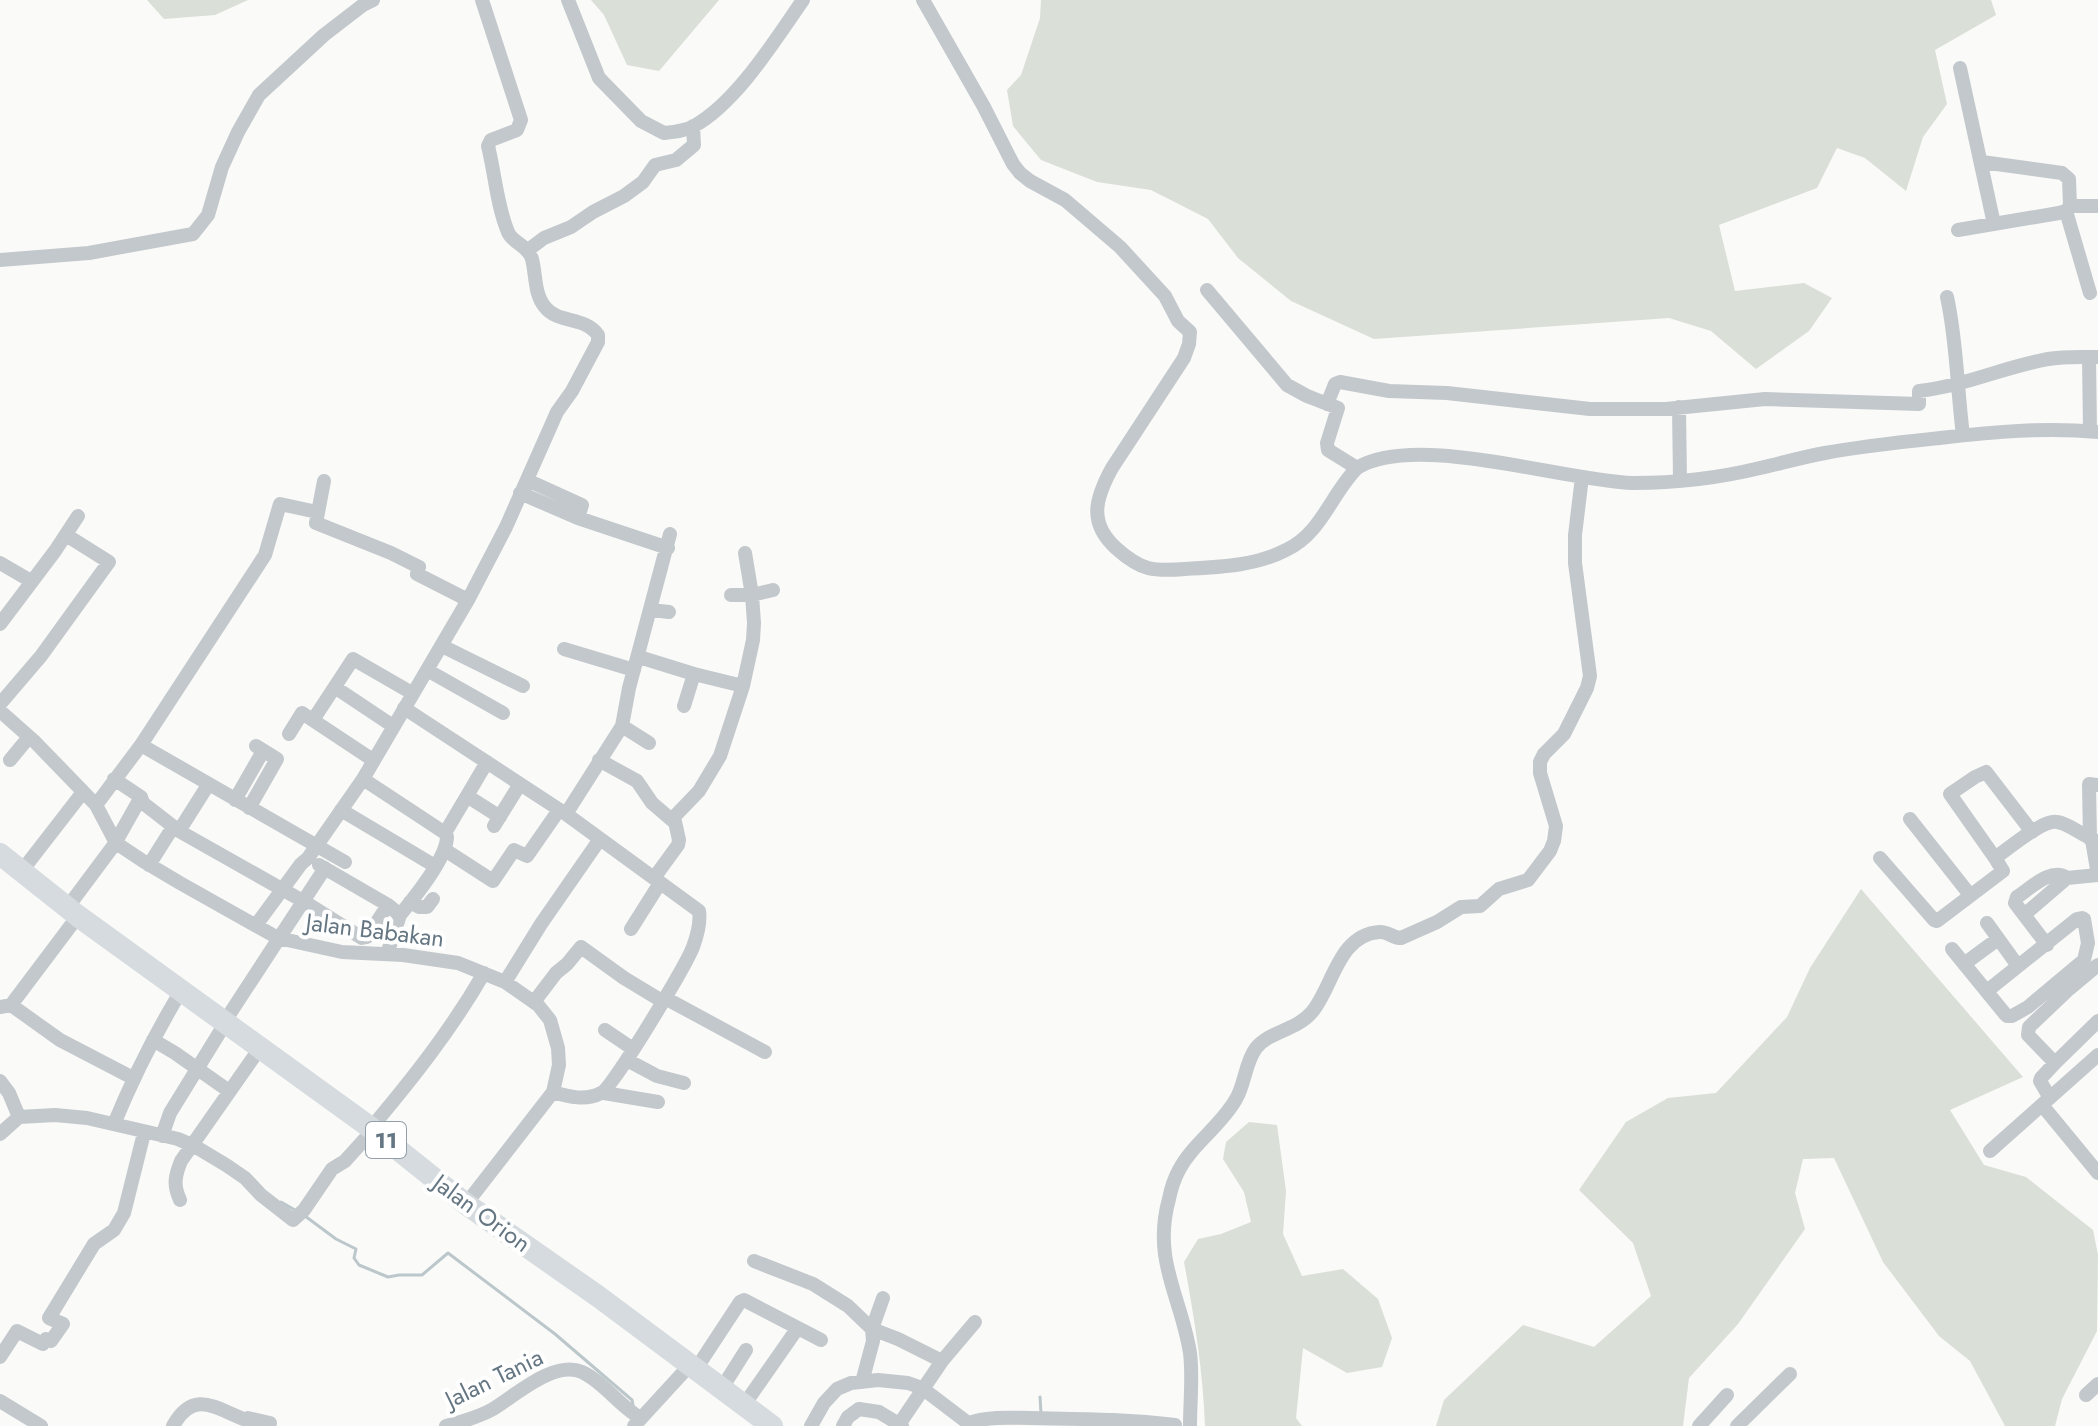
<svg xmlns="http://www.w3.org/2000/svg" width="2098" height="1426" viewBox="0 0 2098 1426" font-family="Jost,sans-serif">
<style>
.green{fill:#dadfd7}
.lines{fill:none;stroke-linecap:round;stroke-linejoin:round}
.stream{stroke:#bbc7cb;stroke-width:3}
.minor{stroke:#c3c8cc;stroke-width:14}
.highway{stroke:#d6dbdf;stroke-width:22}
.labels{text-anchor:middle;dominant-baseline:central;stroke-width:8;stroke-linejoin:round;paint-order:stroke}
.shield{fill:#fff;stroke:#939fa8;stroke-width:2}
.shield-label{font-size:22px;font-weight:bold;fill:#657683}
.street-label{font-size:24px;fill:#657683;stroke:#fff}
</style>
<rect width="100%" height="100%" fill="#fafaf8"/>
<path class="green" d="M 147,0 L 248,0 L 215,15 L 164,19 Z
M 591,0 L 719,0 L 659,71 L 627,65 L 604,15 Z
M 1041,0 L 1991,0 L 1996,15 L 1935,50 L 1947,104 L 1923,137 L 1906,191 L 1865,158 L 1837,148 L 1817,188 L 1719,225 L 1735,291 L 1804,283 L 1832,298 L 1809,331 L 1756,369 L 1711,331 L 1669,318 L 1374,339 L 1291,301 L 1238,258 L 1208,219 L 1151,190 L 1097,182 L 1041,160 L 1013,126 L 1007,90 L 1021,75 L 1040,18 Z
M 1861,889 L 2023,1077 L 1950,1110 L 1984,1165 L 2026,1177 L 2093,1230 L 2098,1255 L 2097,1331 L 2062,1399 L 2055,1426 L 2005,1426 L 1970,1361 L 1939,1336 L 1883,1262 L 1834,1158 L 1803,1159 L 1795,1193 L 1805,1229 L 1738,1324 L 1689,1378 L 1683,1426 L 1436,1426 L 1444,1400 L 1523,1325 L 1594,1347 L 1651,1296 L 1633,1243 L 1579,1190 L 1626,1122 L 1668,1098 L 1716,1093 L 1787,1017 L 1810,968 Z
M 1249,1122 L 1277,1125 L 1286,1191 L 1283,1234 L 1302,1276 L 1343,1269 L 1378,1299 L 1392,1338 L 1382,1367 L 1347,1373 L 1303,1348 L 1296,1418 L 1302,1426 L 1205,1426 C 1203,1370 1194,1316 1184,1262 L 1198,1239 L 1221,1234 L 1251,1222 L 1244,1192 L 1223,1159 L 1226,1142 Z"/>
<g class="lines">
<path class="stream" d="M 281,1202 L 295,1210
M 305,1216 L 336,1239 L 356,1249 L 354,1258 L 359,1265 L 388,1277 L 399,1275 L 422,1275 L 448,1253 L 555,1334 L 632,1400 L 633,1405
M 1040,1397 L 1041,1413"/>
<path class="minor" d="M 568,0 L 599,78 L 641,121 L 664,133 C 674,132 685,131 694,126 C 737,102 775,40 803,0
M 923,0 L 984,107 L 1013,164 L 1020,173 L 1030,181 L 1065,200 L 1120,247 L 1165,296 L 1178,321 L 1190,332 L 1189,344 L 1184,358 L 1112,468 C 1095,499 1088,523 1117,549 C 1126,557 1137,565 1148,568 C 1160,571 1173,570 1185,569 C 1219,567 1255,566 1286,550 C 1322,533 1331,494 1357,468 C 1416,432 1564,481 1633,483 C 1676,483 1719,478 1760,468 C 1782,463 1803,457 1825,453 C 1863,446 1902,442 1940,438 C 1993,432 2045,427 2098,432
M 1960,68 L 1994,224
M 2070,206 L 2098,206
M 2066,211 L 2090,293
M 1958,230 L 2059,213 L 2066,211 L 2070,206 L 2069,179 L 2062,173 L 1982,162
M 528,250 L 544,238 L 571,227 L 593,212 L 624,196 L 643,182 L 655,165 L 676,160 L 694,145 L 693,126
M 0,260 L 89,253 L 193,234 L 208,215 L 222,167 L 238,132 L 259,95 L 324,35 L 363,5 L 373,0
M 1207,290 L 1287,385 L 1307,396 L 1338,408 L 1327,443 L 1328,450 L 1357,468
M 1947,297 C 1957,342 1957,389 1963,435
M 2089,357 L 2090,431
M 1327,404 L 1335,384 L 1340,382 L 1389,391 L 1447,393 L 1590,409 L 1666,409 L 1765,399 L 1919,404 L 1919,391 C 1964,386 2004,367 2048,359 C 2065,356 2081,357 2098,357
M 1679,407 L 1680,481
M 527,480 L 582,505 L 578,518 L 668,548
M 324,481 L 316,523 L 391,553 L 419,567 L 417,574 L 468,600
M 520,493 L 578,518
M 0,563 L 31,581
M 731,595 L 752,595 L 773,590
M 651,610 L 669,612
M 0,624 L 55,551 L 78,516
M 442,646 L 523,686
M 564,649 L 634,670
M 639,657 L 694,674 L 743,686
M 427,670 L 503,713
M 339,690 L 393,726
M 0,704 L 41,656 L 109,562 L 66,535
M 684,706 L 694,674
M 404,708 L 566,814 L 699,911 C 701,923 697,936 693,947 C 686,965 613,1088 601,1093 C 586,1101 569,1097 553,1092
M 0,711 L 35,742 L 96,805 L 116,843 L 143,861 L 180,883 L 278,938 L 342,952 L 403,955 L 458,963 L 505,982 L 538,1005 L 550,1020 L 558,1048 L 559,1065 L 553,1092 L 466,1204
M 313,720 L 353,659 L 412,693
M 622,726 L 649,743
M 289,734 L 302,713 L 373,760
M 141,745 L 345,862
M 10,760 L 29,737
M 599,760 L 637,781 L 652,803 L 673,821
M 114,779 L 141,797 L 143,803 L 179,831 L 303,901 L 362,938 L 367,937 L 388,905
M 363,779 L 445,833 L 447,837 C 447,858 414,898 400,915
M 467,796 L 500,817
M 235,800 L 263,751
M 96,805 L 141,745 L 265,555 L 280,504 L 317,512
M 249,808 L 277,759 L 256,746
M 341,810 L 435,866
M 566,814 L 622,726 L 629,688 L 670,534
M 1910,819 L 1970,895
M 494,826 L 520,784
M 179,831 L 208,785
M 445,833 L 487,762
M 2090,839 L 2089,784 L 2098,785
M 2092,840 L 2098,875
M 445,850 L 493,881 L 514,850 L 527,856 L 559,810
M 1880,858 L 1934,920 L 1937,921 L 2003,871 L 1995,858 L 1950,794 L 1975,777 L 1986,772 L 2032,832
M 1995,858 C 2008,849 2043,819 2057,822 C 2071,824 2083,837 2098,841
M 149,865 L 173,827
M 319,865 L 388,905 L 400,915 L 387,954
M 21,872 L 83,792
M 654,878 L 678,845 L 679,840 L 674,817 L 699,791 L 720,756 L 743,686 L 753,640 L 754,623 L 752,595 L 745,553
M 410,902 L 419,907 L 427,907 L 433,899
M 67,908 L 114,845 L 141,797
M 2024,915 L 2067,878 L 2098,875
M 1987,923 L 2018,966
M 256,925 L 301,864 L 308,858 L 363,779 L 468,600 L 506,527 L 557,412 L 572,391 L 598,342 L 598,335 C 585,316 558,324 545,307 C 534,294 536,274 532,259 C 528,245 512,243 508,232 C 497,206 495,174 488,146 L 491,140 L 517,130 L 521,120 L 482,0
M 631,929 L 660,883
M 2047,945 L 2015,903 L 2017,897 C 2031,888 2051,867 2067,878
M 1952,949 L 2005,1014 L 2007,1016 L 2012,1016 L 2028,1007 L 2084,960 L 2088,943 L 2084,919 L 2082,918 L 2077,919 L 1987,991
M 1964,964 L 1998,939
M 2098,965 L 2069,989 L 2029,1027 L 2028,1035 L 2055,1063 L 2098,1021
M 505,982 L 541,924 L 600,839
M 665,998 L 765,1052
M 534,1002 L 556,973 L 567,964 L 581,947 L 624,978 L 662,1001
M 11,1005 L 60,1040 L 133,1078
M 0,1007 L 11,1005 L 78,916
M 225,1021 L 325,868
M 605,1030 L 633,1049
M 153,1040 L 175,1053 L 229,1091
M 627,1060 L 657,1076 L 684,1083
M 0,1081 L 9,1093 L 19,1117
M 604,1093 L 658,1102
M 2050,1098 L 2040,1081 L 2041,1078 L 2055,1063
M 2042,1105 L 2098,1173
M 114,1124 C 133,1078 155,1034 181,991
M 371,1128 C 413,1078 451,1030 484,973
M 0,1134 L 19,1117 L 55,1115 L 87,1118 L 178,1139 L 196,1147 L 226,1165 L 245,1178 L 261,1195 L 293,1220 L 304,1210 L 332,1169 L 345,1161 L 373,1130
M 162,1136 L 170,1113 L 226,1022
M 1990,1151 L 2098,1055
M 180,1200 C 173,1185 175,1176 181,1161 L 260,1048
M 754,1261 L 813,1284 L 848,1306 L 872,1329 L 898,1339 L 942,1361
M 0,1357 L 17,1331 L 43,1344 L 46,1339 L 51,1341 L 63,1324 L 49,1318 L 94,1244 L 114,1230 L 124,1213 L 144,1133
M 696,1369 L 740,1302 L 744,1300 L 821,1340
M 862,1382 L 873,1341 L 872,1329 L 883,1298
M 722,1388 L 746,1350
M 2086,1395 L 2098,1384
M 0,1401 L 41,1426
M 744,1405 L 797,1329
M 969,1423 C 989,1416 1010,1418 1031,1418 C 1079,1419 1127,1419 1175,1425
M 173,1426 C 194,1388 216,1409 246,1420 L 248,1418 L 270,1423 L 269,1426
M 446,1426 C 461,1422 479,1417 493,1409 C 516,1395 554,1360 582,1372 C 604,1382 622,1409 641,1418
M 634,1426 L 690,1365
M 811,1426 L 824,1403 L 837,1389 L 851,1383 L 878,1380 L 908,1383 L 922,1388 L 972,1426
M 843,1426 L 848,1417 L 859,1409 L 879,1412 L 902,1426
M 898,1426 L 942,1361 L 975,1322
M 1190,1426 C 1190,1402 1193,1376 1190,1353 C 1181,1296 1152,1260 1169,1199 C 1171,1189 1174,1179 1179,1170 C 1193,1143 1221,1126 1236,1099 C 1245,1084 1245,1063 1256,1048 C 1270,1031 1297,1030 1312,1012 C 1333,987 1338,935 1379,932 C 1388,931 1392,938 1401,938 L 1437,922 L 1461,907 L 1480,906 L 1499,889 L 1528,880 L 1550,851 L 1554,841 L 1556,826 L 1540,773 L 1540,762 L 1544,754 L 1564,734 L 1587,688 L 1590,676 L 1575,563 L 1575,535 L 1582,477
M 1699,1426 L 1727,1395
M 1737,1426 L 1790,1374"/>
<path class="highway" d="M 0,854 L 78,916 L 371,1128 L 466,1204 L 599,1297 L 772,1426"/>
</g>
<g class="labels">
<rect class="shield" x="366" y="1122" width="40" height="36" rx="6"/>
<g class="shield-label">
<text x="386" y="1140">11</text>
</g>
<g class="street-label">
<text transform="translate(375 930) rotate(7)">Jalan Babakan</text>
<text transform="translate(482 1213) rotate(36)">Jalan Orion</text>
<text transform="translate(494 1378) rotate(-26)">Jalan Tania</text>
</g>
</g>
</svg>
